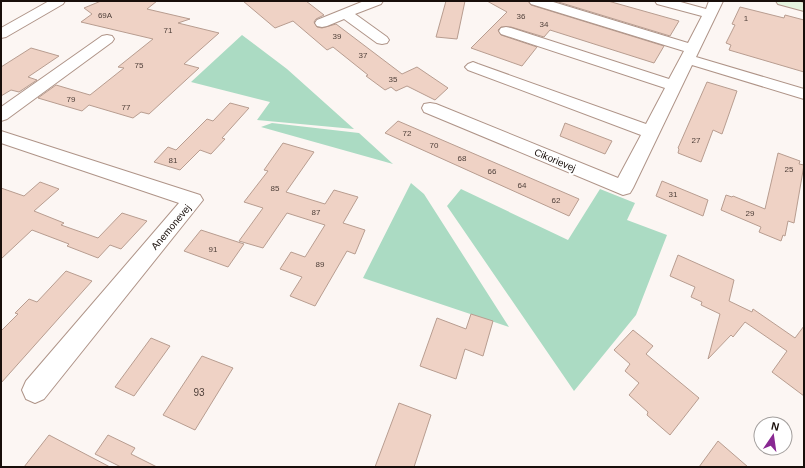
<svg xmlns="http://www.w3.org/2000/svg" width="805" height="468" viewBox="0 0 805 468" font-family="Arial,sans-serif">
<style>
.green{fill:#abdbc3}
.building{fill:#efd2c5;stroke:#b89d90}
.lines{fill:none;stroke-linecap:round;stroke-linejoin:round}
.street-casing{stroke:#af9488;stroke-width:2}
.secondary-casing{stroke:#af9488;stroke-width:2}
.street{fill:#fff;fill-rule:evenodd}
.secondary{fill:#e4f3de;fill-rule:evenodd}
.labels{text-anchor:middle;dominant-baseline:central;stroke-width:4;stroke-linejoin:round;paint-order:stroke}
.number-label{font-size:8px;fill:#4e3f39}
.street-label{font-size:10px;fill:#180e0a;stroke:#fff}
.near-number-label{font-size:10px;fill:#4e3f39}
</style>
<rect width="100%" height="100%" fill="#fcf6f3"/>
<path class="green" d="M 242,35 L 287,69 L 354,129 L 257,120 L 270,102 L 191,82 Z
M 272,123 L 359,133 L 393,164 L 261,127 Z
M 411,183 L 424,194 L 509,327 L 363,278 Z
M 461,189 L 568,240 L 600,189 L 635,203 L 627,220 L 667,235 L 636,315 L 574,391 L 447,206 Z"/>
<path class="building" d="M 101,1 L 157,1 L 147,9 L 190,19 L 178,23 L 219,33 L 184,64 L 199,68 L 149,114 L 141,112 L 133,118 L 89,105 L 82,111 L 38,98 L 56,85 L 90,95 L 124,68 L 118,67 L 153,39 L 81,22 L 92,14 L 84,8 Z
M 243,1 L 306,1 L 324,15 L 316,19 L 314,22 L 317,27 L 322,28 L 336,24 L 402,74 L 417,67 L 448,88 L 435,100 L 407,86 L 396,91 L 391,87 L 385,90 L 366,76 L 368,75 L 333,47 L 327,50 L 293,21 L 275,28 Z
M 446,1 L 465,1 L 457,39 L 436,37 Z
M 487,1 L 528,1 L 531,5 L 664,46 L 654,63 L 550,30 L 544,37 L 511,27 L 501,27 L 498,30 L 501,35 L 537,47 L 522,66 L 471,48 L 507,12 Z
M 555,1 L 608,1 L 679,21 L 670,36 Z
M 740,7 L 784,18 L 785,15 L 804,20 L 804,72 L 729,50 L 731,45 L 726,43 L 735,25 L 732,24 Z
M 31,48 L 59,56 L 28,77 L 37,80 L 19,92 L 11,90 L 1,96 L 1,67 Z
M 707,82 L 737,91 L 722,134 L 713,130 L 701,162 L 678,153 L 679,149 L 678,148 Z
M 230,103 L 249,108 L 222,138 L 225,139 L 211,154 L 200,150 L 180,170 L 154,162 L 168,147 L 176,150 L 207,119 L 213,121 Z
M 398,121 L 579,199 L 569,216 L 385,133 Z
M 565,123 L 612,141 L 605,154 L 560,136 Z
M 283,143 L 314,152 L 286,192 L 325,204 L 334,190 L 358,197 L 343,223 L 365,230 L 355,254 L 347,251 L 315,306 L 290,296 L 302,277 L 280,269 L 291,252 L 305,257 L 325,225 L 287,213 L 263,248 L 239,241 L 263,208 L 244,202 L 268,171 L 264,170 Z
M 778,153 L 800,161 L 799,164 L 804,165 L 794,223 L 788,221 L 785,236 L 783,235 L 781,241 L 759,232 L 761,227 L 721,210 L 726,195 L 732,197 L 733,196 L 765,209 Z
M 662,181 L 708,200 L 703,216 L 656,196 Z
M 40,182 L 59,189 L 34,211 L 64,223 L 61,225 L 98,238 L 122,213 L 147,221 L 121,249 L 110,245 L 98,258 L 67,246 L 69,244 L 32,230 L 1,259 L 1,188 L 24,196 Z
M 201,230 L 244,244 L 228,267 L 184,251 Z
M 678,255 L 734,280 L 729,301 L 752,312 L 753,309 L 795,338 L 804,326 L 804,396 L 772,372 L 787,351 L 745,322 L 733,337 L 731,335 L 708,359 L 720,314 L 701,305 L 702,302 L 691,297 L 695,287 L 670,276 Z
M 66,271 L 92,281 L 1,383 L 1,331 L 18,314 L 15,313 L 29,299 L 37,302 Z
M 471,314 L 493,321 L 483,356 L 465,349 L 456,379 L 420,366 L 437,318 L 466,329 Z
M 633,330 L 653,346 L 646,354 L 699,398 L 670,435 L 647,415 L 648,412 L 629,395 L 639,383 L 625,371 L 630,364 L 614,350 Z
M 151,338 L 170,346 L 134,396 L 115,387 Z
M 202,356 L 233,368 L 195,430 L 163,415 Z
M 399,403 L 431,415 L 414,467 L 375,467 Z
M 49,435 L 110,467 L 24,467 Z
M 108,435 L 135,448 L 131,454 L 157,467 L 121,467 L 95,454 Z
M 718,441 L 748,467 L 699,467 Z"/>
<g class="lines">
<g class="street-casing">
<path id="street" d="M 49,1 L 65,1 L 63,4 L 6,37 L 1,38 L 1,28 Z
M 364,1 L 383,1 L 381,4 L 355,14 L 387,37 L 389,40 L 387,43 L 382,44 L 377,43 L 344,19 L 327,26 L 322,27 L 317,26 L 315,23 L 317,20 Z
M 529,1 L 550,1 L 688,43 L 702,16 L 657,4 L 655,1 L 677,1 L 706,9 L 709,1 L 723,1 L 696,57 L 804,89 L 804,99 L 692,65 L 633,188 L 630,193 L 623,195 L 424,112 L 422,108 L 424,104 L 430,103 L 436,104 L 618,178 L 641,135 L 468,70 L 465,67 L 468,64 L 473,62 L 478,64 L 646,124 L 665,88 L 501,34 L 499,31 L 501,28 L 506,27 L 511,28 L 669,79 L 684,51 L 531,4 Z
M 107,35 L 112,36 L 114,39 L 112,42 L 7,119 L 1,121 L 1,107 L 102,36 Z
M 1,131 L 200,195 L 203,200 L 44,399 L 35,403 L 26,399 L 22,390 L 26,381 L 179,203 L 1,143 Z"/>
</g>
<g class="secondary-casing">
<path id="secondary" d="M 776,1 L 798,1 L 804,3 L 804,11 L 778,4 Z"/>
</g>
<use href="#street" class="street"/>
<use href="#secondary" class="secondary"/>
</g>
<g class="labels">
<g class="number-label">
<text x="105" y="15">69A</text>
<text x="521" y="16">36</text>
<text x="746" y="18">1</text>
<text x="544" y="24">34</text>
<text x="168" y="30">71</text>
<text x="337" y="36">39</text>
<text x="363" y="55">37</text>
<text x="139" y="65">75</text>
<text x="393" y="79">35</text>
<text x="71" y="99">79</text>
<text x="126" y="107">77</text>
<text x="407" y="133">72</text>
<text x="696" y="140">27</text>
<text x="434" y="145">70</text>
<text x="462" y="158">68</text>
<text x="173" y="160">81</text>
<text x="789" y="169">25</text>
<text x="492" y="171">66</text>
<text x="522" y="185">64</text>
<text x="275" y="188">85</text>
<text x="673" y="194">31</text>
<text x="556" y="200">62</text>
<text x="316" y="212">87</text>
<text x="750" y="213">29</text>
<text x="213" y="249">91</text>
<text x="320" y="264">89</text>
</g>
<g class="street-label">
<text transform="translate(555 160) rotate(23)">Cikorievej</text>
<text transform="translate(171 227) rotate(-50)">Anemonevej</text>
</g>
<g class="near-number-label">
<text x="199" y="392">93</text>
</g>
</g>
<rect width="805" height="468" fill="none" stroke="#180e0a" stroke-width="4"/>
<g transform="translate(773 436) rotate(13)"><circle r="19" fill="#ffffff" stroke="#a39f9d"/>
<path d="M0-3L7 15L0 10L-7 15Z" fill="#882892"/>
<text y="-6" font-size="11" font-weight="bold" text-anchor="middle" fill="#180e0a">N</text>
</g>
</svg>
